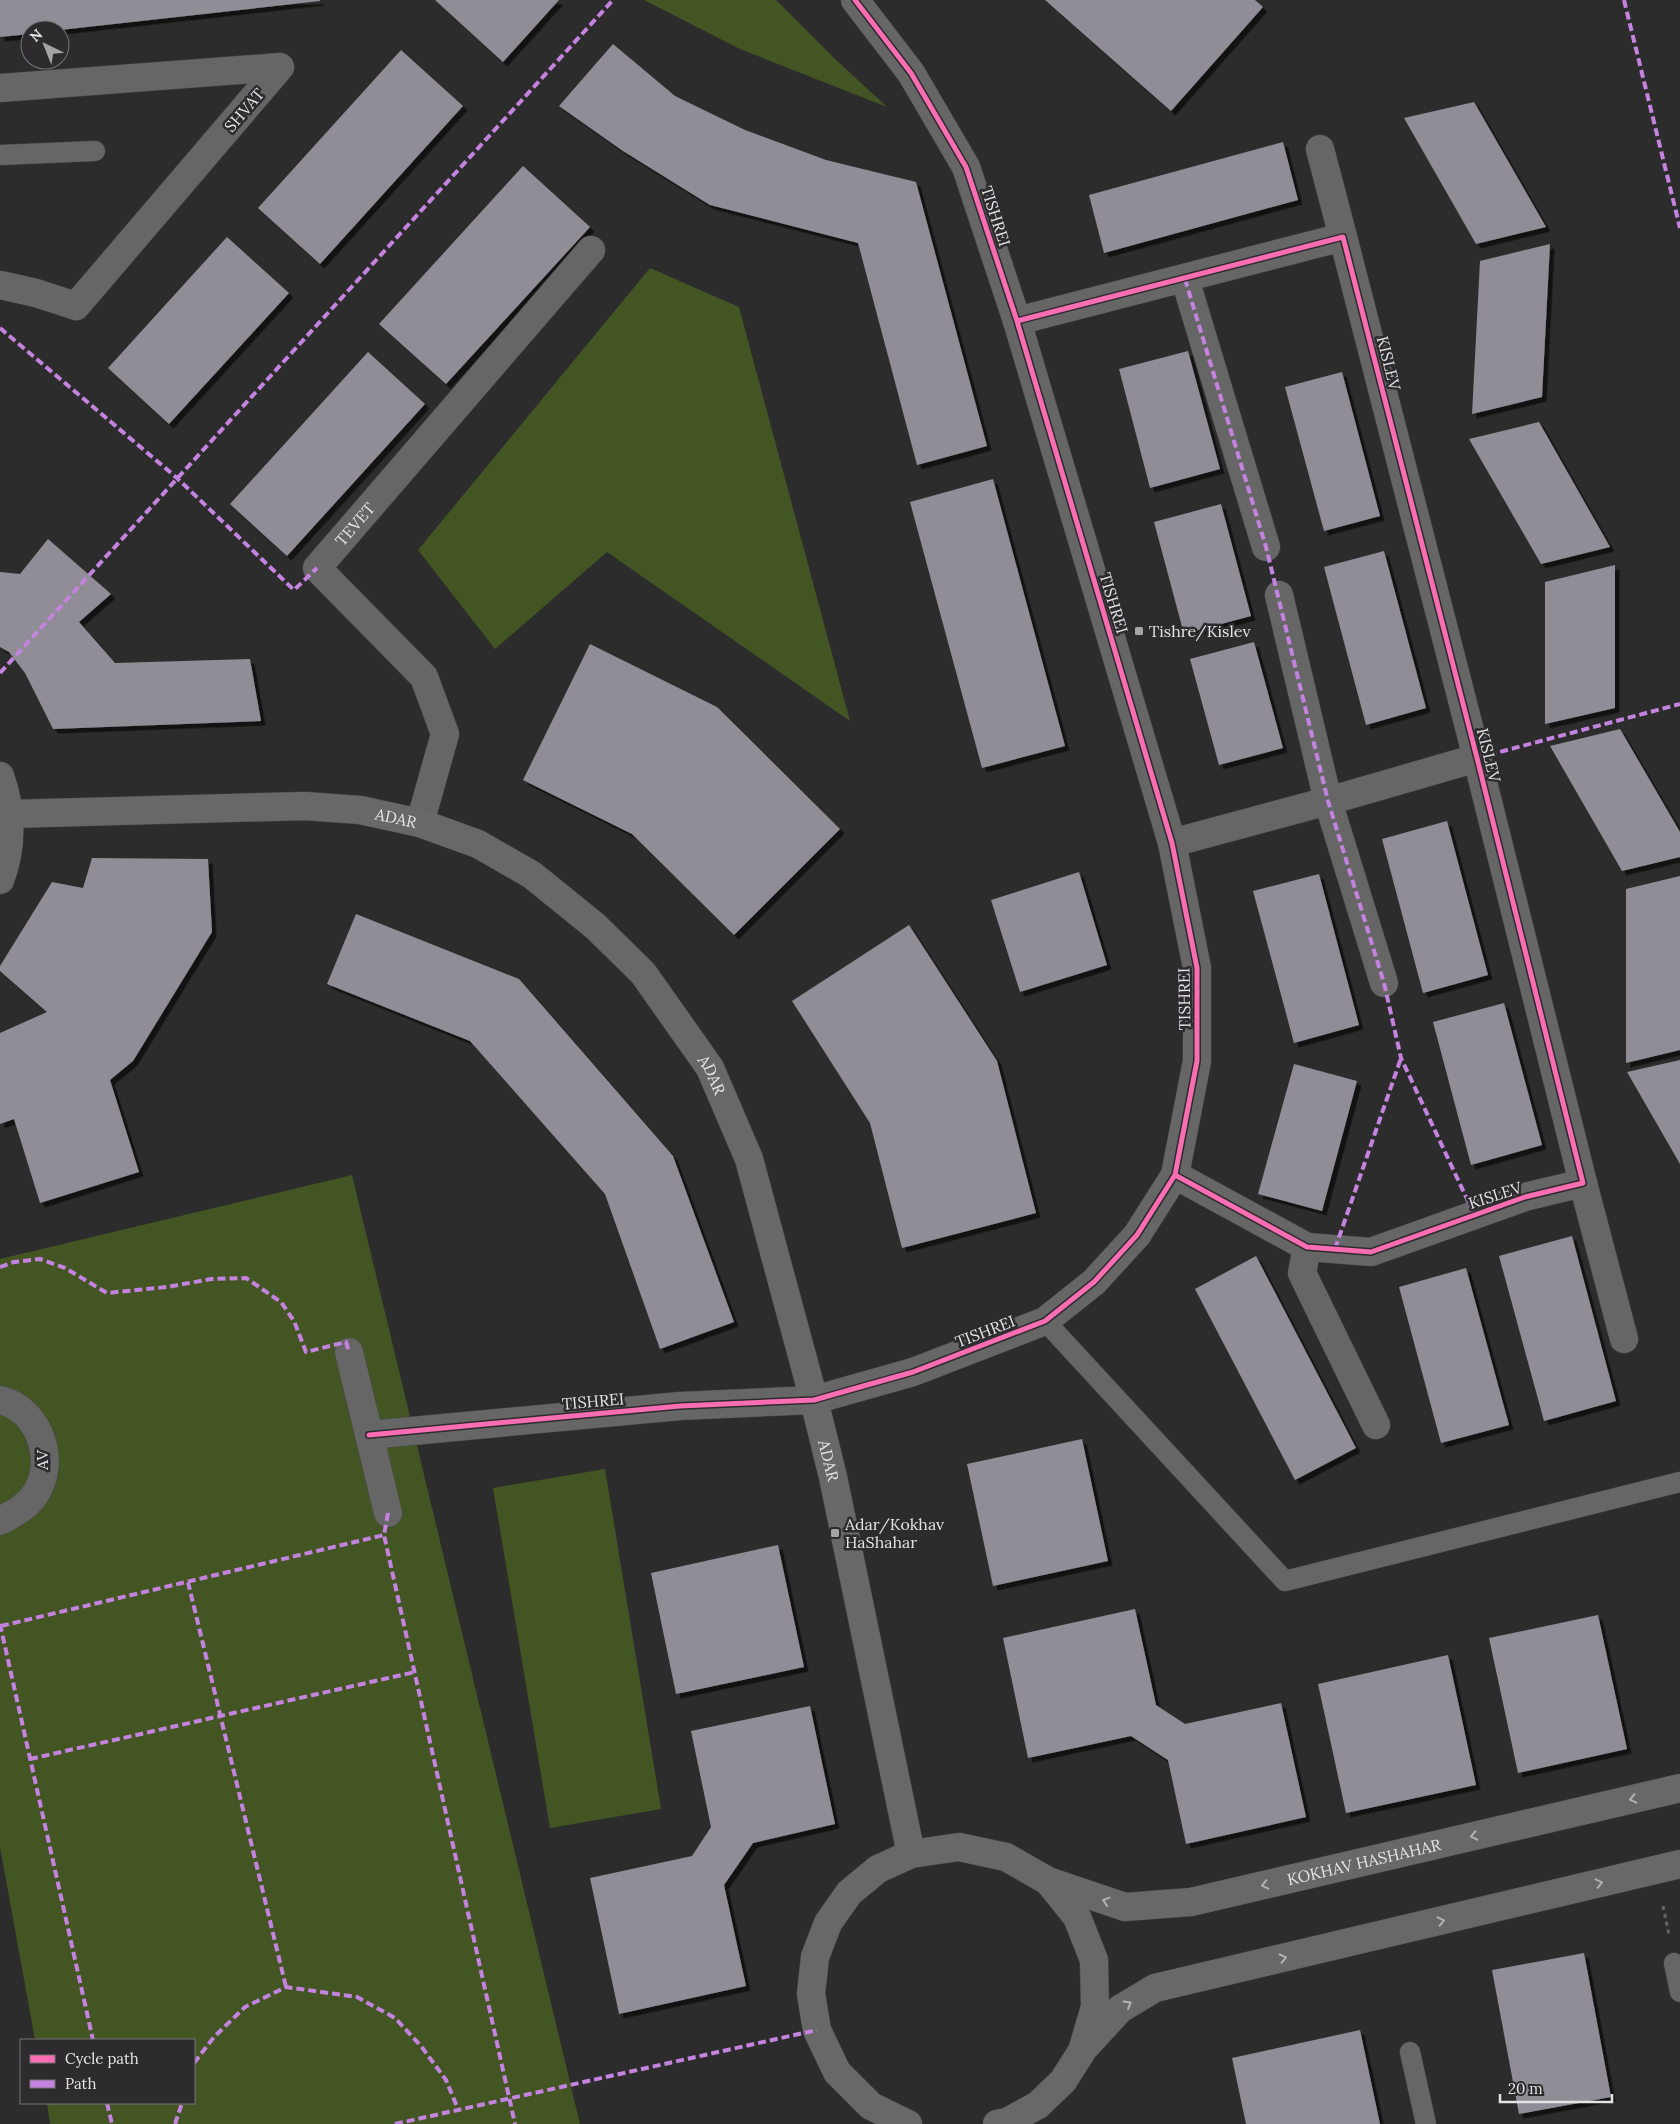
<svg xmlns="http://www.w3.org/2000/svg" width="1680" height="2124" viewBox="0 0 1680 2124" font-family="Lora,serif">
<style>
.green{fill:#445524}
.building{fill:#908d96;filter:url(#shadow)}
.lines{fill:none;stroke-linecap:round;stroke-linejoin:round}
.lane-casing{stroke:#4a494a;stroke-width:21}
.street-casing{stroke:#4a494a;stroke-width:29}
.secondary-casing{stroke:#4a494a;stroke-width:29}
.path{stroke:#666565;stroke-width:3;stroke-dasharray:4 4;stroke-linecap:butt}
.lane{stroke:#676666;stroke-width:20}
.street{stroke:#676666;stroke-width:28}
.secondary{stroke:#696868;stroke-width:28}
.quiet{stroke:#c483df;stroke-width:4;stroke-dasharray:8 4;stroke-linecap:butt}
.cycleway-casing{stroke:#2d2b2e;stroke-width:8}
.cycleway{stroke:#f96db3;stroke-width:5}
.oneway{stroke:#b3b2b3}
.poi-dot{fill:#a4a3a5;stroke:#2d2b2e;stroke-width:2}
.labels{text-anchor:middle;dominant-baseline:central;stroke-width:5;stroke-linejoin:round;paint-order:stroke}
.street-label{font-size:16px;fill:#e4e3e5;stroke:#2d2b2e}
.poi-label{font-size:16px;fill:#e4e3e5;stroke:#2d2b2e;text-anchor:start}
</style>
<defs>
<filter id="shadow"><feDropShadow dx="4.5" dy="4.5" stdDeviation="0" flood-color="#0009"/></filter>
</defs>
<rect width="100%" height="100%" fill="#2d2c2d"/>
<path class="green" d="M 644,0 L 776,0 L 834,58 L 887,107 L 740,49 Z
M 650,268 L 739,307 L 850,721 L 607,552 L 495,649 L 418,550 Z
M 352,1175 L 580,2124 L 50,2124 L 47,2103 L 194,2103 L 194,2040 L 35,2040 L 0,1847 L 0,1259 Z
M 605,1469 L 661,1809 L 550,1828 L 493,1488 Z"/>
<path class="building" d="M 0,0 L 320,0 L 320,1 L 60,30 L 30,30 L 30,34 L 0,37 Z
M 435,0 L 559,0 L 503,62 Z
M 1045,0 L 1255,0 L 1263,7 L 1171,111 Z
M 613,44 L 675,96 L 745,130 L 826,160 L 916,182 L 987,446 L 917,465 L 858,243 L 710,205 L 623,151 L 559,106 Z
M 401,50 L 463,106 L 320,264 L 258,208 Z
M 1474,102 L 1546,227 L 1476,244 L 1404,118 Z
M 1283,142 L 1298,200 L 1104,253 L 1089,195 Z
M 523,166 L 590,227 L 446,384 L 379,324 Z
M 227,237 L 289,293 L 169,424 L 108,368 Z
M 1550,244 L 1542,397 L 1472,414 L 1480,261 Z
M 1188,351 L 1220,469 L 1150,488 L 1119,369 Z
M 368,352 L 425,404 L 287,556 L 230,504 Z
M 1342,372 L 1380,516 L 1324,531 L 1285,387 Z
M 1539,422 L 1610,547 L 1541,564 L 1469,439 Z
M 993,479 L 1065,746 L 982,768 L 910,502 Z
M 1221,504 L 1251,616 L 1184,634 L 1154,522 Z
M 48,539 L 111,594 L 79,622 L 115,663 L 250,659 L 261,721 L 53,729 L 25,673 L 9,652 L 0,647 L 0,572 L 20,574 Z
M 1384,551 L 1426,708 L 1366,725 L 1324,567 Z
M 1615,565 L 1615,708 L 1545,724 L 1545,582 Z
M 1254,642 L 1283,748 L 1219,765 L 1190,659 Z
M 590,644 L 717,707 L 840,829 L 734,935 L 632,834 L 523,780 Z
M 1620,729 L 1680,832 L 1680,857 L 1622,871 L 1550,746 Z
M 1447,821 L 1488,975 L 1423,993 L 1382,839 Z
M 92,858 L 208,859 L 212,932 L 133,1061 L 110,1080 L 139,1172 L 40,1203 L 14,1119 L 0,1124 L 0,1033 L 47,1012 L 0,971 L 0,966 L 52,882 L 83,888 Z
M 1079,872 L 1107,965 L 1020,992 L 991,900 Z
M 1319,874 L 1359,1025 L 1294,1043 L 1253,891 Z
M 1680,876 L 1680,1050 L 1626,1063 L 1626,889 Z
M 356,914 L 519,979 L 673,1156 L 734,1322 L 660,1349 L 605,1194 L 470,1041 L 327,984 Z
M 909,925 L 997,1061 L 1036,1213 L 902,1248 L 870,1123 L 792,1001 Z
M 1504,1003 L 1542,1145 L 1471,1165 L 1433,1022 Z
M 1680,1060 L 1680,1164 L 1627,1072 Z
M 1294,1064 L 1357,1081 L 1322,1211 L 1258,1194 Z
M 1572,1236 L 1616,1401 L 1544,1421 L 1499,1256 Z
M 1256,1256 L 1356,1448 L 1295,1480 L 1195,1289 Z
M 1466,1268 L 1509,1425 L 1441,1443 L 1399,1287 Z
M 1082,1439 L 1108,1561 L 993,1586 L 967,1464 Z
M 778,1545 L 804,1667 L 676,1694 L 651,1573 Z
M 1135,1609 L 1156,1705 L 1185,1724 L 1281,1703 L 1306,1817 L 1186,1844 L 1168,1760 L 1131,1736 L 1028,1758 L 1003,1638 Z
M 1598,1615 L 1627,1749 L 1518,1773 L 1489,1638 Z
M 1448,1655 L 1476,1785 L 1346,1813 L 1318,1684 Z
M 810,1706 L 835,1824 L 753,1843 L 724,1885 L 746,1986 L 619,2014 L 590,1878 L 692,1856 L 711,1827 L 691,1731 Z
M 1584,1953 L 1611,2097 L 1519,2114 L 1492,1970 Z
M 1360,2030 L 1380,2124 L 1246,2124 L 1232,2058 Z"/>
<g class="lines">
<g class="lane-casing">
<path id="lane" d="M 0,155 L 95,151
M 1045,1321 L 1285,1581 L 1680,1482
M 1674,1963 L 1680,1992
M 1410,2052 L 1426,2124"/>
</g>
<g class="street-casing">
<g id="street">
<path d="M 0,88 L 280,67 L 76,306 L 36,293 L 0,285"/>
<path d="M 1320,149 L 1343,237"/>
<path d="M 1185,279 L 1266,547"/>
<path d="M 1017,321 L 1343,237 L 1477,758 L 1583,1183 L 1525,1197 L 1371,1252 L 1307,1247 L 1175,1175"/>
<path d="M 1279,595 L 1328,801 L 1384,983"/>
<path id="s1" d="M 420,823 L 445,734 L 424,677 L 317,568 L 591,250"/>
<path d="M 1172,843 L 1328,801 L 1477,758"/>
<path d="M 1583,1183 L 1624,1339"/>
<path d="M 1307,1247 L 1302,1273 L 1376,1425"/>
<path d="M 349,1352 L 388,1513"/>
<path d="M 0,1400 C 40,1409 58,1463 34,1496 C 25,1508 13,1514 0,1521"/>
<path d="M 369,1435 L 680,1406 L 814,1400 L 913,1372 L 1045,1321 L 1094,1282 L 1137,1235 L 1175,1175 L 1197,1061 L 1197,968 L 1172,843 L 1017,321 L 966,167 L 911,73 L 855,0"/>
</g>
</g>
<g class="secondary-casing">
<g id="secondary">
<path d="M 0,776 C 12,809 13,847 0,880"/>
<path id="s2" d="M 9,814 L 305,806 L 360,810 L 420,823 L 478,844 L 532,875 L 595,926 L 643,973 L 710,1068 L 749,1159 L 814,1400 L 833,1477 L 911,1854"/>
<path id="s3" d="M 1048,1881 L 1125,1907 L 1191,1902 L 1680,1788"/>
<path d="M 1086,2046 L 1120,2009 L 1155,1988 L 1680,1864"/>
<path d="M 908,2124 L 871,2106 L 837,2072 L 817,2030 L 811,1994 L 815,1957 L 828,1923 L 849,1893 L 878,1869 L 911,1854 L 959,1847 L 1006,1857 L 1048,1881 L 1077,1917 L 1094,1960 L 1095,2007 L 1082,2051 L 1063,2081 L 1038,2105 L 1007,2122 L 997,2124"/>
</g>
</g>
<path class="path" d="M 1663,1906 L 1669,1935"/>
<use href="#lane" class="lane"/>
<use href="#street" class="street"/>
<use href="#secondary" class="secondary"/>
<path class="quiet" d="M 1624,0 L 1680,228
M 1185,279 L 1266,547 L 1328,801 L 1384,983 L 1401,1058 L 1474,1214
M 0,328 L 177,478 L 294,590 L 317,568
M 0,673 L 613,0
M 1477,758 L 1680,704
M 1335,1249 L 1401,1058
M 0,1267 L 14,1262 L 40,1259 L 65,1268 L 107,1293 L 167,1287 L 211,1279 L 246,1278 L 281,1302 L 294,1321 L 306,1352 L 346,1342 L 349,1352
M 388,1513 L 384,1535 L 515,2124
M 188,1582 L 286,1987
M 0,1624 L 93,2040
M 1,1626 L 384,1535
M 30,1759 L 415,1672
M 194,2063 L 214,2037 L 245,2007 L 286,1987 L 357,1997 L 395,2018 L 421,2046 L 446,2080 L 458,2109
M 107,2103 L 112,2124
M 175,2124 L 182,2103
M 395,2124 L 817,2030"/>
<g class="cycleway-casing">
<path id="cycleway" d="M 1017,321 L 1343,237 L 1477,758 L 1583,1183 L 1525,1197 L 1371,1252 L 1307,1247 L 1175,1175
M 369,1435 L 680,1406 L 814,1400 L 913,1372 L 1045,1321 L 1094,1282 L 1137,1235 L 1175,1175 L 1197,1061 L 1197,968 L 1172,843 L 1017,321 L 966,167 L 911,73 L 855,0"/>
</g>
<use href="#cycleway" class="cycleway"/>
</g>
<defs><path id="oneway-chevron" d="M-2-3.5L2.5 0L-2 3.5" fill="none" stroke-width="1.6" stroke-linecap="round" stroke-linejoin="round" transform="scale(1.25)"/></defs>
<g class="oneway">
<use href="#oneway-chevron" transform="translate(1633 1799) rotate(167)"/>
<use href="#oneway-chevron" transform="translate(1474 1836) rotate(167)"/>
<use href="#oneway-chevron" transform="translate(1599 1883) rotate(-13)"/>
<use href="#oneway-chevron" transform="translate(1265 1885) rotate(167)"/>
<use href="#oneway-chevron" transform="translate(1106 1901) rotate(-162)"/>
<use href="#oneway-chevron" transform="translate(1441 1921) rotate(-13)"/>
<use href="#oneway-chevron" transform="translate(1283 1958) rotate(-13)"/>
<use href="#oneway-chevron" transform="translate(1128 2004) rotate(-31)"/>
</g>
<g class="poi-dot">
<rect x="1134" y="626" width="10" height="10" rx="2.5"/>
<rect x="830" y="1528" width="10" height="10" rx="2.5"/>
</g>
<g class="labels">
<g class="street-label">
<text transform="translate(244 110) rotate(-49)">SHVAT</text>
<text transform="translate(996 216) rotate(72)">TISHREI</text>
<text transform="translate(1389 363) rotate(76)">KISLEV</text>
<text stroke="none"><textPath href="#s1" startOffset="364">TEVET</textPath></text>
<text transform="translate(1114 603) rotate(73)">TISHREI</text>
<text transform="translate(1489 755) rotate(76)">KISLEV</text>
<text stroke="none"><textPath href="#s2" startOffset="388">ADAR</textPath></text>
<text transform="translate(1184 999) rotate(-91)">TISHREI</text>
<text stroke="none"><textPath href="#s2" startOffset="808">ADAR</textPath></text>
<text transform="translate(1495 1195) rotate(-18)">KISLEV</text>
<text transform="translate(985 1331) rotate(-21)">TISHREI</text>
<text transform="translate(593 1401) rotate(-5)">TISHREI</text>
<text transform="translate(42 1460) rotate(-90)">AV</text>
<text stroke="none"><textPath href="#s2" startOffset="1212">ADAR</textPath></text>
<text stroke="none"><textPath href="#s3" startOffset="325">KOKHAV HASHAHAR</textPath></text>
</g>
<g class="poi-label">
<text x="1149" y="631">Tishre/Kislev</text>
<text x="845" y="1524">Adar/Kokhav<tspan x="845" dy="18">HaShahar</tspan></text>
</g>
</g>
<rect x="20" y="2039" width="175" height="65" fill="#2d2b2e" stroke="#767577"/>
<rect x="30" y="2055" width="25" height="8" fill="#f96db3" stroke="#767577"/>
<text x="65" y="2064" font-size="15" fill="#e4e3e5">Cycle path</text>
<rect x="30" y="2080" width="25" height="8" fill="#c483df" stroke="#767577"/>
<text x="65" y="2089" font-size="15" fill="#e4e3e5">Path</text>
<g transform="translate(45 45) rotate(317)"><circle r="24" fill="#2d2b2e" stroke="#767577"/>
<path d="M0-4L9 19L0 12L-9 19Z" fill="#a4a3a5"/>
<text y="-8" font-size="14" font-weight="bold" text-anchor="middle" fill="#e4e3e5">N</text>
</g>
<path d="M1500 2094v8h112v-8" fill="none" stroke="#e4e3e5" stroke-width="2.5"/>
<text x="1508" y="2094" font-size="15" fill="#e4e3e5" stroke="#2d2b2e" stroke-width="4" paint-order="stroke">20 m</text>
</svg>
